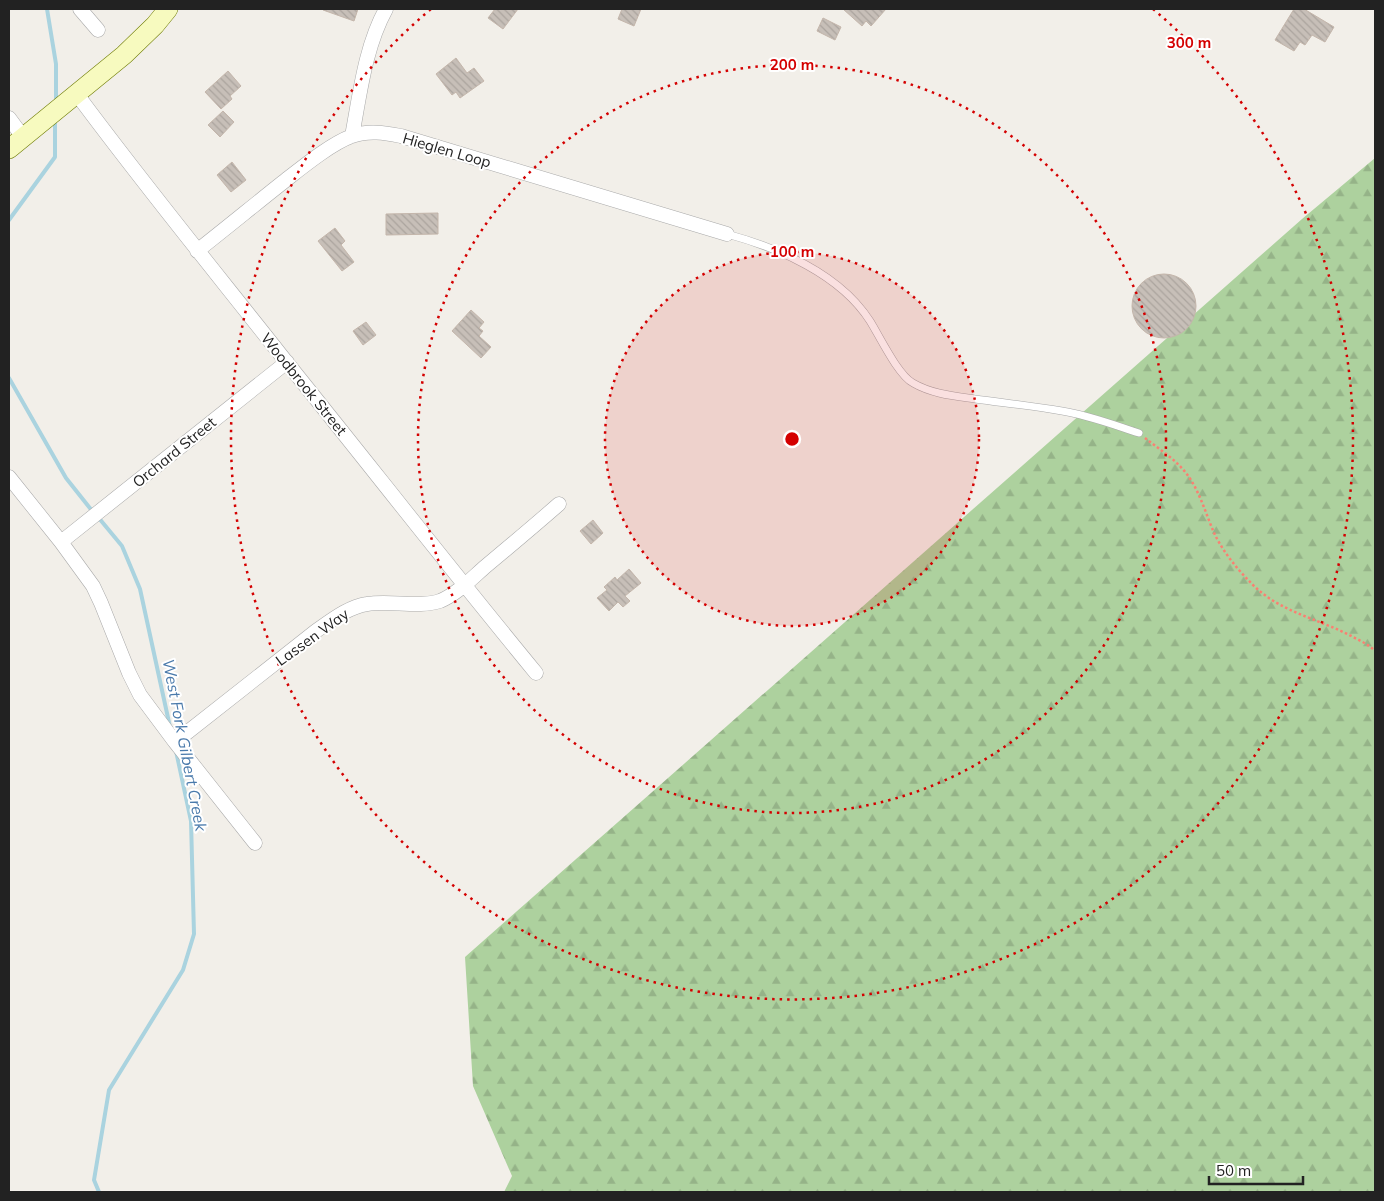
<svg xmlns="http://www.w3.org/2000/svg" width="1384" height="1201" viewBox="0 0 1384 1201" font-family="Mulish,sans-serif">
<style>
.forest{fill:url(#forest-firs)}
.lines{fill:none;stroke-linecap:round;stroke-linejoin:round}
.stream{stroke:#aad3df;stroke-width:4}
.building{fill:url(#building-back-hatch);stroke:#c4b6ab}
.lane-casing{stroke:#a9a9a9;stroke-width:8}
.street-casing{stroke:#a9a9a9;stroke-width:15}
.secondary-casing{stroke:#707d05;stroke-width:20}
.path{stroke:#fa8072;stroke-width:2.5;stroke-dasharray:2.5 2.5;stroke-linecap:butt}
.lane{stroke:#fff;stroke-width:7}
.street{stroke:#fff;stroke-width:14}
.secondary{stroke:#f7fabf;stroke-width:19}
.ring{fill:none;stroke:#d40000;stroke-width:2.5;stroke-dasharray:2.5 5}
.labels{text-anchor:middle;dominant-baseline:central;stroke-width:4;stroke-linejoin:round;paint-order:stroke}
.street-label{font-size:15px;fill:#222;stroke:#fff}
.water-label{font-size:16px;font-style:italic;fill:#4a7aab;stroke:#fff}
.centre{fill:#d40000;stroke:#fff;stroke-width:2.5}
.ring-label{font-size:15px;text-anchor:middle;font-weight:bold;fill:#d40000;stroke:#fff;stroke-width:4;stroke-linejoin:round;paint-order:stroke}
</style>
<defs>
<pattern id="forest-firs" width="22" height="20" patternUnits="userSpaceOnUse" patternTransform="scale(1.25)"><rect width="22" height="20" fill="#add19e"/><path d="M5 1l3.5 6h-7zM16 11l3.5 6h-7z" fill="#95b388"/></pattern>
<pattern id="building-back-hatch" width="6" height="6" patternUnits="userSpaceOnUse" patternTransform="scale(1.25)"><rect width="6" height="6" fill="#c7bfb8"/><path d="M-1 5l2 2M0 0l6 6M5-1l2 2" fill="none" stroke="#aba49e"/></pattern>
</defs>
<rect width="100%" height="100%" fill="#f2efe9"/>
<path class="forest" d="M 1375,158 L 1375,1192 L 504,1192 L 512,1176 L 473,1086 L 465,957 L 1302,219 Z"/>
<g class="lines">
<path class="stream" d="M 47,9 L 56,64 L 56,103
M 9,220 L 55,157 L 55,120
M 9,378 L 66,478 L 93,512
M 98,517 L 122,546 L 140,589 L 170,727
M 99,1192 L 94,1180 L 109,1090 L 183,970 L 194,934 L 191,821 L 176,751"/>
</g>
<path class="building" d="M 323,9 L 358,9 L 354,21 L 323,10 Z
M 495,9 L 518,9 L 503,29 L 488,18 Z
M 622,9 L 641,9 L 634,26 L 618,19 Z
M 843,9 L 886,9 L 871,26 L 866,21 L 862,26 Z
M 1294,9 L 1304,9 L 1334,27 L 1325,42 L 1312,35 L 1305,45 L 1300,42 L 1294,51 L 1275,40 Z
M 823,18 L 841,27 L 835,40 L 817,31 Z
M 456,58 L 467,73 L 474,68 L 484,81 L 460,98 L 456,92 L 452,95 L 436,74 Z
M 228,71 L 241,86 L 230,96 L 232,99 L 221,109 L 205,92 Z
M 223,111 L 234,122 L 220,137 L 208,125 Z
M 232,162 L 246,180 L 231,192 L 217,175 Z
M 438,213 L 438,234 L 386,235 L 386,214 Z
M 335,228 L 345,241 L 341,245 L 354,262 L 342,271 L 318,241 Z
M1132 306a32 32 0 1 1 64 0a32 32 0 1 1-64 0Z
M 471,310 L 484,322 L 479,328 L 483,331 L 479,336 L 491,347 L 481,358 L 452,331 Z
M 366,322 L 376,335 L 363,345 L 353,331 Z
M 593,520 L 603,533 L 591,544 L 580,531 Z
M 629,569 L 641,583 L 625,596 L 630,601 L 623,607 L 618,602 L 609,611 L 597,598 L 607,590 L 604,587 L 615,577 L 617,580 Z"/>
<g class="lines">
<g class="lane-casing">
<path id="lane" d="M 727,234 C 778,248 840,274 870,321 C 880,337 898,375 913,383 C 932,394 954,396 975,399 C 1004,403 1033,406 1062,411 C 1088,415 1114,425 1139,433"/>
</g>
<g class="street-casing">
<path id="street" d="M 80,9 L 98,30
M 76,93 C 144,185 217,274 288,364 C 371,467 452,571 536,673
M 9,118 L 23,137
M 352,136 C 360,94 365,47 386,9
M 197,251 C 225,229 253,206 282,183 C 300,169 330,144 352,136 C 369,130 385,133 401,136 L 727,234
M 9,477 L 61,542 L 93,586 L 101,603 L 129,673 L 140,695 L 175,742 L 255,843
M 61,542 L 287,362
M 175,742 L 316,631 C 332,620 348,607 367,604 C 389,600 419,608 440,601 C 457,594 472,578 486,566 C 510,546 535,525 559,504"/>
</g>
<g class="secondary-casing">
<path id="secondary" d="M 9,149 L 124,55 L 155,25 L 168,9"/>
</g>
<path class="path" d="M 1145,438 C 1159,449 1175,459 1186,473 C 1200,491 1206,515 1215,535 C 1224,553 1238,570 1252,584 C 1279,612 1320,619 1353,637 C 1361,641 1369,645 1375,651"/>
<use href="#lane" class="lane"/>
<use href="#street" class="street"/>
<use href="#secondary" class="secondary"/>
</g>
<circle cx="792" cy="439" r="187" fill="#d40000" fill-opacity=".12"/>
<g class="ring">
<circle cx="792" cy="439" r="187"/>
<circle cx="792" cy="439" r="374"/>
<path d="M1153 9A561 561 0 1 1 431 9"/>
</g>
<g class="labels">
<g class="street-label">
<text transform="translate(447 150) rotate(16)">Hieglen Loop</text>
<text transform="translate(304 384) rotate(51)">Woodbrook Street</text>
<text transform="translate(174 452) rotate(-39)">Orchard Street</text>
<text transform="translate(312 637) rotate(-36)">Lassen Way</text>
</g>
<g class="water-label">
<text transform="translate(185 745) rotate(79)">West Fork Gilbert Creek</text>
</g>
</g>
<circle cx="792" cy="439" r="8" class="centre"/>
<g class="ring-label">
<text x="1189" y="48">300 m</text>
<text x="792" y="70">200 m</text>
<text x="792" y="257">100 m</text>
</g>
<rect width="1384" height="1201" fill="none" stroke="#222222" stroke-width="20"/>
<path d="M1209 1176v8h94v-8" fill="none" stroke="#222222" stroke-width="2.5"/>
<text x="1216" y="1176" font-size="15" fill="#222222" stroke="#ffffff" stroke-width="4" paint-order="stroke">50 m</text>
</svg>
